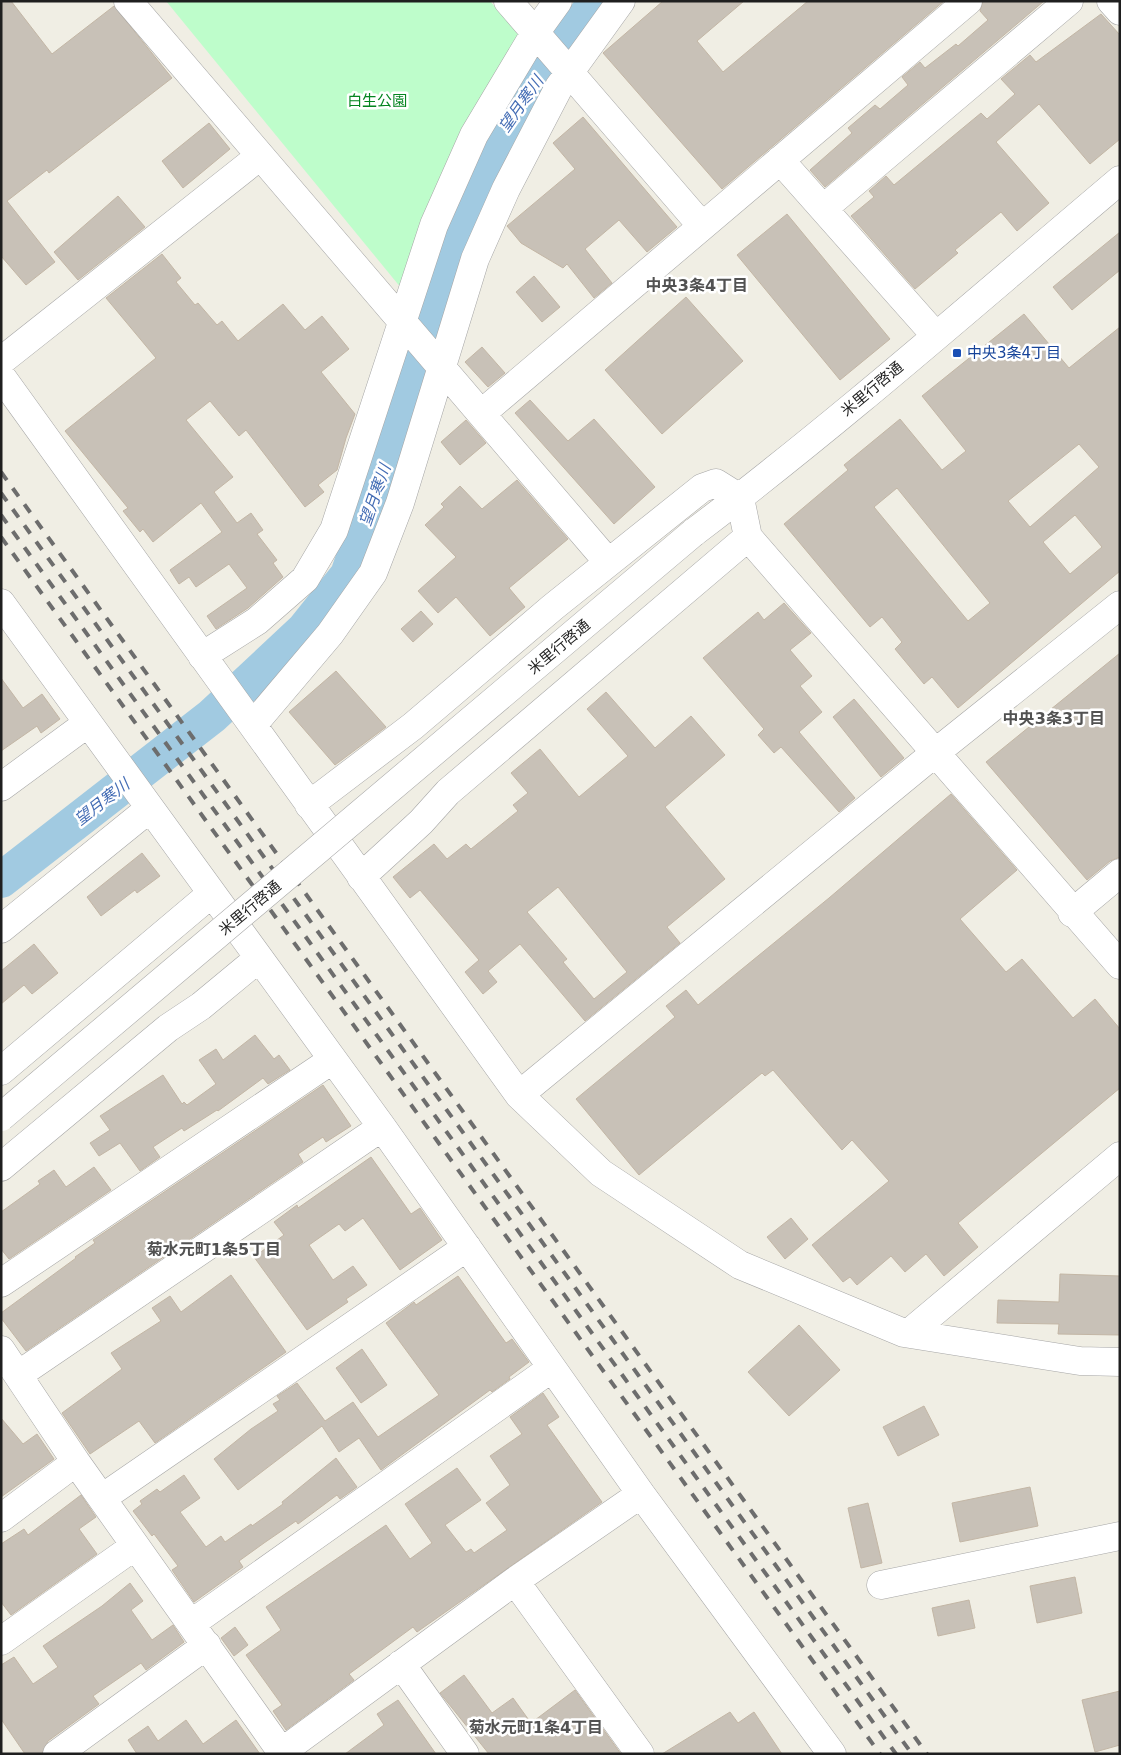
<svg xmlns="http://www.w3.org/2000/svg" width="1121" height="1755" viewBox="0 0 1121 1755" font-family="'DejaVu Sans','Noto Sans JP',sans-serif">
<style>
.park{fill:#befdcb}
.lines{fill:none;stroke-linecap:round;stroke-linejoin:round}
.river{stroke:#a1cae1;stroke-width:36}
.building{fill:#c8c1b7;stroke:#c3b6a5;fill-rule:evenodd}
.minor-casing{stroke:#a6a6a6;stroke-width:29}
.minor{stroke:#fff;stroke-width:28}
.rail{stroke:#6d6d6d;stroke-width:4;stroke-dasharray:10 10;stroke-linecap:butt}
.minor-bridge-casing{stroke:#a6a6a6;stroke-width:29;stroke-linecap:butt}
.minor-bridge{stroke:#fff;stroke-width:28}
.transit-dot{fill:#1a4fb4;stroke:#fff;stroke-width:2}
.labels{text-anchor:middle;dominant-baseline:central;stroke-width:5;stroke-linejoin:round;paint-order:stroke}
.park-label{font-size:15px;fill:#048520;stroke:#fff}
.transit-label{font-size:15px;fill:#164399;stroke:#fff;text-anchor:start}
.street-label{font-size:15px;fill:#1f1f1f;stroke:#fff}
.water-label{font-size:16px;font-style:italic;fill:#446db5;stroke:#fff}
.neighbourhood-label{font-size:16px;font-weight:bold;fill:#525252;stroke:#fff}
</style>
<rect width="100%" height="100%" fill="#f0eee4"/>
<path class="park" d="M 166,1 L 490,1 L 527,44 L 406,294 Z"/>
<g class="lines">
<path class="river" d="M 1,880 L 212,716 L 304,630 L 348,575 L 500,130 L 597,1"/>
</g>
<path class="building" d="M 1,1 L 11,1 L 52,54 L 114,6 L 172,78 L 49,173 L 47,170 L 7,201 L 55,262 L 26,285 L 1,256 Z
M 663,1 L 744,1 L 697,41 L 723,72 L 808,1 L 944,1 L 722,189 L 603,53 Z
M 983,1 L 1044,1 L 825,187 L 810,170 L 852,133 L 848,128 L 875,105 L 880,109 L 908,85 L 902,77 L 920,62 L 925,68 L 956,44 L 958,46 L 988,20 L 980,11 Z
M 1101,14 L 1120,35 L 1120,139 L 1090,164 L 1039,104 L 996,142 L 1049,203 L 1017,231 L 1001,212 L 955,250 L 958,253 L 915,289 L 851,216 L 874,197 L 869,191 L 886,176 L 894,185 L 981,113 L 987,119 L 1015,94 L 1001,79 L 1030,55 L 1036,62 Z
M 583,117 L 677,227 L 647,252 L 619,220 L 585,249 L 612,283 L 594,298 L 567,264 L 563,268 L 521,243 L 507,226 L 575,169 L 553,143 Z
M 209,123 L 230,149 L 183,188 L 162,161 Z
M 118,196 L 145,227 L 78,280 L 54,252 Z
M 787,214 L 890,339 L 840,380 L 737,255 Z
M 1120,232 L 1120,270 L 1072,310 L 1053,287 Z
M 162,254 L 181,278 L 176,282 L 195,305 L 198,303 L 217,325 L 222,321 L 238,341 L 283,304 L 305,330 L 322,316 L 349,349 L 321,372 L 355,414 L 346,438 L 337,470 L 318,485 L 324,492 L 305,507 L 246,430 L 239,436 L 210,401 L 186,420 L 233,477 L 214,492 L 237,523 L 251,513 L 263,530 L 257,534 L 277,560 L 273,563 L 283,577 L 248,608 L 216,629 L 207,616 L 247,588 L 229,564 L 196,587 L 189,577 L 179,584 L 170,570 L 222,532 L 201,503 L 153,542 L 143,529 L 140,532 L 123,511 L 128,508 L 65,431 L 156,358 L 106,298 Z
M 534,276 L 560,307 L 542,322 L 516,292 Z
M 686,297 L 743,361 L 662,434 L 605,370 Z
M 1024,314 L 1069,368 L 1120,327 L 1120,571 L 958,708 L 932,677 L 924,684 L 895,649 L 902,642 L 882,617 L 870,627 L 784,524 L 848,470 L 844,465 L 900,419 L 942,470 L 966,451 L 922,396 ZM 1079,444 L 1099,467 L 1030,527 L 1008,501 ZM 897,488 L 990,603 L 968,621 L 874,507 ZM 1075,515 L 1102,547 L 1070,574 L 1043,542 Z
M 482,347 L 505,373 L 488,387 L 465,362 Z
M 530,400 L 568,441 L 594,419 L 655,487 L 614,524 L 515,413 Z
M 466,420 L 486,443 L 460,465 L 441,442 Z
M 517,480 L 568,539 L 509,588 L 525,607 L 490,636 L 456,597 L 438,613 L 418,591 L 456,557 L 425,525 L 444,507 L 441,504 L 460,486 L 482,509 Z
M 784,603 L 811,633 L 790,650 L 812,676 L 800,686 L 822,712 L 799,732 L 855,798 L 839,812 L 781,747 L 774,753 L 758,735 L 764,729 L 703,658 L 758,612 L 764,620 Z
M 421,611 L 433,624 L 413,642 L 401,629 Z
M 1120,653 L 1120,857 L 1110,861 L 1087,880 L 986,762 Z
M 336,671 L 386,727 L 335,765 L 289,712 Z
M 1,678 L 23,708 L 42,694 L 60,719 L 41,733 L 37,726 L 1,751 Z
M 606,692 L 655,748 L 691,716 L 725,755 L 665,807 L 725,879 L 667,927 L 680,943 L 585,1021 L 520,944 L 488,971 L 497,982 L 483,994 L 465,972 L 479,960 L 420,890 L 410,898 L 393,877 L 434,844 L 447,859 L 466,844 L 471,849 L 518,811 L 513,805 L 528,793 L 511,773 L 540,749 L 579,797 L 628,756 L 587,709 ZM 558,887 L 627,972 L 594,999 L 563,962 L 567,959 L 527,912 Z
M 854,699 L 904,758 L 881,777 L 833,717 Z
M 951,794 L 1017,870 L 960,919 L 1006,972 L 1022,959 L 1073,1018 L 1095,999 L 1120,1029 L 1120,1088 L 958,1223 L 978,1247 L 944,1276 L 926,1254 L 905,1272 L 891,1256 L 857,1285 L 850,1277 L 843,1282 L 812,1245 L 889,1181 L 852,1140 L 842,1150 L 773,1070 L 765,1076 L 762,1073 L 639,1175 L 576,1099 L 675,1017 L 666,1006 L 686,990 L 698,1005 L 829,898 Z
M 142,853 L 160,876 L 137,893 L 135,890 L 101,916 L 87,897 Z
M 34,944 L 58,973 L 32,994 L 24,985 L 1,1004 L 1,971 Z
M 255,1035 L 274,1059 L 279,1055 L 290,1070 L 268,1084 L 263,1078 L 218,1111 L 217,1110 L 184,1131 L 182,1128 L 153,1147 L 160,1157 L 140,1171 L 120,1143 L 99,1156 L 90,1143 L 110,1130 L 100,1116 L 163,1075 L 182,1104 L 184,1102 L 187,1105 L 216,1084 L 199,1060 L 216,1049 L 223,1060 Z
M 323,1085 L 351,1126 L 326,1142 L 323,1137 L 298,1154 L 303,1162 L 26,1351 L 1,1318 L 1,1313 L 76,1258 L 75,1257 L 95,1243 L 93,1240 Z
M 371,1157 L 411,1214 L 420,1208 L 442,1240 L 400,1270 L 363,1218 L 345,1231 L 339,1224 L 309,1245 L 333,1280 L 353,1266 L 367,1285 L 346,1299 L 348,1302 L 307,1330 L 254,1257 L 284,1235 L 274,1222 L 297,1205 L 298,1208 Z
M 94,1167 L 111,1190 L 9,1259 L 1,1249 L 1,1212 L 40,1184 L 38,1181 L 54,1170 L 66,1187 Z
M 791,1218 L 808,1239 L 785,1259 L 767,1237 Z
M 1060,1274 L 1120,1276 L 1120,1335 L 1058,1334 L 1059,1324 L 997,1323 L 998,1300 L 1059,1302 Z
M 231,1275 L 286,1352 L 155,1443 L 139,1421 L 90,1454 L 62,1413 L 122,1369 L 111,1353 L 161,1321 L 152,1308 L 170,1296 L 181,1312 Z
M 458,1276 L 506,1343 L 512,1339 L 529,1362 L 509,1377 L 510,1379 L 492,1392 L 490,1390 L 381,1470 L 359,1438 L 339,1452 L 322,1426 L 238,1490 L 214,1459 L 251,1429 L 278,1411 L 273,1404 L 280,1400 L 277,1396 L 297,1383 L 325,1421 L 353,1402 L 378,1437 L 439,1395 L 386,1323 L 414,1302 L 416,1305 Z
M 799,1325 L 840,1370 L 789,1416 L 748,1372 Z
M 362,1349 L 387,1385 L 361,1403 L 336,1368 Z
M 543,1393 L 559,1417 L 547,1425 L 602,1502 L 417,1632 L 413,1627 L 349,1674 L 354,1680 L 286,1730 L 273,1711 L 282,1705 L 246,1655 L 281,1630 L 266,1607 L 386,1525 L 410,1559 L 432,1543 L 405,1504 L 457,1468 L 481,1500 L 445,1525 L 466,1552 L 471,1549 L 474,1553 L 507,1530 L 486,1503 L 510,1485 L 490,1456 L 522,1434 L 510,1417 Z
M 924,1406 L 939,1435 L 898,1456 L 883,1427 Z
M 1,1418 L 23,1444 L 37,1434 L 54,1459 L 1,1497 Z
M 336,1458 L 357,1487 L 340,1499 L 337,1495 L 298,1524 L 296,1521 L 264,1543 L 239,1561 L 243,1567 L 194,1602 L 172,1570 L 178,1566 L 154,1534 L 152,1536 L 133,1511 L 142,1504 L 140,1501 L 157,1489 L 160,1492 L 184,1475 L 200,1498 L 180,1512 L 206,1547 L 221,1536 L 225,1542 L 251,1524 L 252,1526 L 283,1504 L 282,1502 Z
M 1030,1487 L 1038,1526 L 960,1542 L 952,1503 Z
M 81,1495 L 96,1517 L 79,1529 L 97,1554 L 11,1615 L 1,1602 L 1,1544 L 24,1529 L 28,1535 Z
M 868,1503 L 882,1563 L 861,1568 L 848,1508 Z
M 1075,1577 L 1082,1613 L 1037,1623 L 1030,1586 Z
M 130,1583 L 143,1601 L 131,1610 L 152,1640 L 173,1625 L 184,1642 L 146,1670 L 141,1663 L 93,1696 L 99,1704 L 48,1741 L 42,1754 L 25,1754 L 1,1719 L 1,1665 L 14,1657 L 33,1684 L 58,1667 L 43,1646 L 102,1606 Z
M 969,1600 L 975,1628 L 938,1636 L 932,1608 Z
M 235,1627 L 248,1645 L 234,1656 L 221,1638 Z
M 464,1675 L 492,1713 L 513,1698 L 531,1723 L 575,1690 L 621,1754 L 489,1754 L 440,1693 Z
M 1120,1691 L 1120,1745 L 1095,1752 L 1082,1700 Z
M 398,1700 L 436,1754 L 345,1754 L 384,1725 L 377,1714 Z
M 730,1712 L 738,1723 L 754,1712 L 782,1754 L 662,1754 Z
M 186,1720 L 203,1744 L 236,1720 L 260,1754 L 137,1754 L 128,1740 L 148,1726 L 158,1741 Z"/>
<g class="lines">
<g class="minor-casing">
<path id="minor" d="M 128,1 L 608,562
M 508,1 L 702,226
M 1111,1 L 1120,11
M 780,160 L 936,336
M 824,208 L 1069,1
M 1,361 L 260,156
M 1,376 L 519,1095 L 601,1173 L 740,1265 L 904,1333 L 1080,1361 L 1120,1362
M 482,413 L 968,1
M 693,533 C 840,422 979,299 1120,180
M 1,603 L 382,1127 L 641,1494 L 832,1754
M 202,656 L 257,621 L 305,579 L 334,530 L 434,225 L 474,135 L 535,33 L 558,1
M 253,725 L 330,634 L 373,573 L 400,503 L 475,259 L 506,189 L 559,87 L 621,1
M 1,787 L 88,723
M 309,805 L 413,726 L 553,607 L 702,488 L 716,483 L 740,498 L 748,537 L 1120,965
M 361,877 L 421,822 L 448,792 L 748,537
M 1072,913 L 1120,873
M 1,929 L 149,809
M 1,1071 L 211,894
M 519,1095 L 935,753 L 1120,605
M 1,1167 L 168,1028 L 201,1006 L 259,958
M 1,1283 L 332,1060
M 909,1333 L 1120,1156
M 1,1350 L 76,1462 L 283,1754
M 18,1375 L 382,1127
M 102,1498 L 467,1247
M 1,1518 L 76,1462
M 515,1581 L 640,1754
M 881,1585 L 1120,1536
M 192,1623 L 552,1368
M 1,1641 L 135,1546
M 401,1664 L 465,1754
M 57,1754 L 207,1645
M 279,1754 L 515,1581 L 641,1494"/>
</g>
<use href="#minor" class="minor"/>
<path class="rail" d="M 1,472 L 927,1754
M 1,493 L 912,1754
M 1,515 L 896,1754
M 1,537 L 880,1754"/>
<g class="minor-bridge-casing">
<path id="minor-bridge" d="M 1,1117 L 693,533"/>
</g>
<use href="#minor-bridge" class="minor-bridge"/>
</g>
<rect class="transit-dot" x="952" y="348" width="10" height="10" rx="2.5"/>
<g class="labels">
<g class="park-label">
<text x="377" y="101">白生公園</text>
</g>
<g class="transit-label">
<text x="967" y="353">中央3条4丁目</text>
</g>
<g class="street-label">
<text transform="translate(872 389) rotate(-40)">米里行啓通</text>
<text transform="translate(559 647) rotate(-40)">米里行啓通</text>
<text transform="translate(250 908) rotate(-40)">米里行啓通</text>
</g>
<g class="water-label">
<text transform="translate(521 104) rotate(-55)">望月寒川</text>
<text transform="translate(375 495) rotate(-71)">望月寒川</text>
<text transform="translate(102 802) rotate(-38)">望月寒川</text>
</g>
<g class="neighbourhood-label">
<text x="697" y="285">中央3条4丁目</text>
<text x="1054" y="718">中央3条3丁目</text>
<text x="214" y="1249">菊水元町1条5丁目</text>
<text x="536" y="1727">菊水元町1条4丁目</text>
</g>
</g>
<rect width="1121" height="1755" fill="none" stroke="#1f1f1f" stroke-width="5"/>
</svg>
